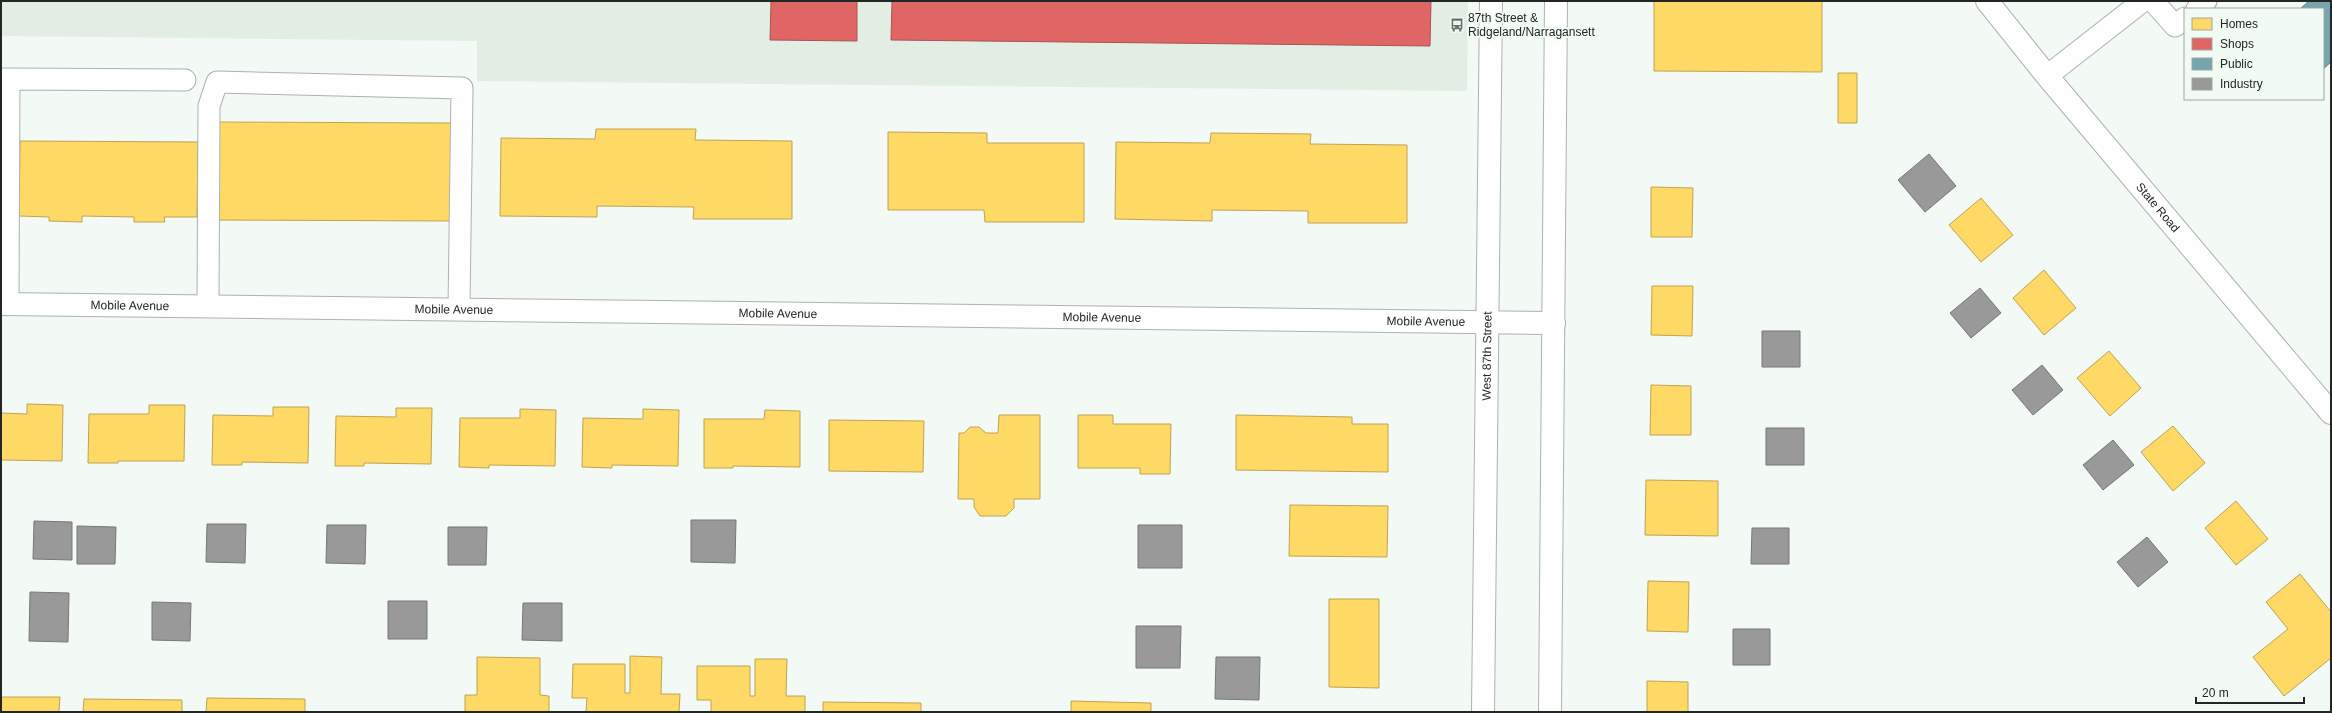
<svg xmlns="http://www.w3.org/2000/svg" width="2332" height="713" viewBox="0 0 2332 713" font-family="Arial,sans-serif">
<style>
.built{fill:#e2eee4}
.homes{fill:#ffd966;stroke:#bda452}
.shops{fill:#e06666;stroke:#a75352}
.public{fill:#76a5af;stroke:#5d7f85}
.industry{fill:#999;stroke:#767776}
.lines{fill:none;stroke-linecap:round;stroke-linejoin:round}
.lane-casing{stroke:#adb2ae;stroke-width:23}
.street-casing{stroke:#adb2ae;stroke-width:24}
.secondary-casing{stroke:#adb2ae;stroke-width:24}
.lane{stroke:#fdfefd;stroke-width:21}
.street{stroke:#fdfefd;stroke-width:22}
.secondary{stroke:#fdfefd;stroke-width:22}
.labels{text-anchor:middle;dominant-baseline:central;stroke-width:4;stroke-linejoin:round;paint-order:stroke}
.poi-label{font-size:12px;fill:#232724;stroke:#f1fbf3;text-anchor:start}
.street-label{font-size:12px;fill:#232724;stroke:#f1fbf3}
</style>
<rect width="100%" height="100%" fill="#f3f9f4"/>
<path class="built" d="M 1,1 L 1468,1 L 1467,91 L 477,81 L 477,41 L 1,36 Z"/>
<path class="homes" d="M 1654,1 L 1822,1 L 1822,72 L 1654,71 Z
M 1838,73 L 1857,73 L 1857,123 L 1838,123 Z
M 216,122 L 454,123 L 454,221 L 215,220 Z
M 596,129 L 696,129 L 695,140 L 792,141 L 792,219 L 693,219 L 694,207 L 597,206 L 597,217 L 500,216 L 501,138 L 595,139 Z
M 888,132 L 987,133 L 987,143 L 1084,143 L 1084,222 L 985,222 L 984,210 L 888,210 Z
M 1211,133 L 1311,134 L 1310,144 L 1407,145 L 1407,223 L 1308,223 L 1308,211 L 1212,210 L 1212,221 L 1115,219 L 1116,142 L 1210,143 Z
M 20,141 L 198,142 L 197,217 L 164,217 L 165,222 L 134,222 L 134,217 L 82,216 L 82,222 L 49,221 L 49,217 L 19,216 Z
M 1651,187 L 1693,188 L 1692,237 L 1651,237 Z
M 1981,198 L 2013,235 L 1981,262 L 1949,225 Z
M 2044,270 L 2076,308 L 2044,335 L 2013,298 Z
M 1652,286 L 1693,286 L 1692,336 L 1651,335 Z
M 2109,351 L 2141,388 L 2110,416 L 2077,378 Z
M 1651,385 L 1691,386 L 1691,435 L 1650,435 Z
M 27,404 L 63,405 L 62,461 L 1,460 L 1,413 L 27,414 Z
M 149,405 L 185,405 L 184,461 L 118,461 L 118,463 L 88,463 L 89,414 L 149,414 Z
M 273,407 L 309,407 L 308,463 L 242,462 L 242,465 L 212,465 L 213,415 L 273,416 Z
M 396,408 L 432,408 L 431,464 L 364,463 L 364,466 L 335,466 L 336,416 L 396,417 Z
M 520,409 L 556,410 L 555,466 L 489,465 L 489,468 L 459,467 L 460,418 L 520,418 Z
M 643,409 L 679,410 L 678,466 L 612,465 L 612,468 L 582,467 L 583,418 L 643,419 Z
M 765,410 L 800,411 L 800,467 L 733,466 L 733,468 L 704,468 L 704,419 L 764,419 Z
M 999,415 L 1040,415 L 1040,499 L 1014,499 L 1014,508 L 1006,516 L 980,516 L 974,507 L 974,499 L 958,499 L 959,433 L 964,433 L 970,427 L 979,427 L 986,433 L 998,433 Z
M 1078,415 L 1113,415 L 1113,424 L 1171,424 L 1170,474 L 1140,474 L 1140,468 L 1078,468 Z
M 1236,415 L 1352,417 L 1352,424 L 1388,424 L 1388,472 L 1236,470 Z
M 829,420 L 924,421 L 923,472 L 829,471 Z
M 2173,426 L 2205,463 L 2173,491 L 2141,452 Z
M 1646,480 L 1718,481 L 1718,536 L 1645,535 Z
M 2236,501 L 2268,539 L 2236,565 L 2205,528 Z
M 1290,505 L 1388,506 L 1387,557 L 1289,556 Z
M 2300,574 L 2331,612 L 2331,658 L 2284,696 L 2253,657 L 2288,629 L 2266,602 Z
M 1648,581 L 1689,582 L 1688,632 L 1647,631 Z
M 1329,599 L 1379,599 L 1379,688 L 1329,687 Z
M 630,656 L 662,657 L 661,694 L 680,694 L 679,712 L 586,712 L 587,698 L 572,698 L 573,664 L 625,664 L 625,693 L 630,693 Z
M 477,657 L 540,658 L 540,695 L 549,696 L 549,712 L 465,712 L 465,695 L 477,695 Z
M 755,659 L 787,659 L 786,696 L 805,696 L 805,712 L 711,712 L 711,700 L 697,700 L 697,666 L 750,666 L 750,696 L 755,696 Z
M 1647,681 L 1688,682 L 1688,712 L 1647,712 Z
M 1,697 L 60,697 L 59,712 L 1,712 Z
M 207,698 L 305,699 L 305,712 L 206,712 Z
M 84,699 L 182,700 L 182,712 L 83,712 Z
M 1071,701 L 1151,703 L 1151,712 L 1071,712 Z
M 823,702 L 921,703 L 921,712 L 823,712 Z"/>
<path class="shops" d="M 771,1 L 857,1 L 857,41 L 770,40 Z
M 892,1 L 1431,1 L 1430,46 L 891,40 Z"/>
<path class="public" d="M 2309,1 L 2331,1 L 2331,62 L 2323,69 L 2323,9 L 2300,9 Z"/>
<path class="industry" d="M 1929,154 L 1956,186 L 1925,212 L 1898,180 Z
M 1980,288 L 2001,313 L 1971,338 L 1950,313 Z
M 1762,331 L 1800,331 L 1800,367 L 1762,367 Z
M 2042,365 L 2063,390 L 2033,415 L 2012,390 Z
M 1766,428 L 1804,428 L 1804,465 L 1766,465 Z
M 2113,440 L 2134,465 L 2103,490 L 2083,465 Z
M 691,520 L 736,520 L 735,563 L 691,562 Z
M 34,521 L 72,522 L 72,560 L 33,559 Z
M 207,524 L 246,524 L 245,563 L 206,562 Z
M 327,525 L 366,525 L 365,564 L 326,563 Z
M 1138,525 L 1182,525 L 1182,568 L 1138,568 Z
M 77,526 L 116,527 L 115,564 L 77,564 Z
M 448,527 L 487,527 L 486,565 L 448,565 Z
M 1752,528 L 1789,528 L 1789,564 L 1751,564 Z
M 2147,537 L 2168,562 L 2138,587 L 2117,562 Z
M 30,592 L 69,593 L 68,642 L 29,641 Z
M 388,601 L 427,601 L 427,639 L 388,639 Z
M 152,602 L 191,603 L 190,641 L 152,640 Z
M 523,603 L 562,603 L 562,641 L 522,640 Z
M 1136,626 L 1181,626 L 1180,668 L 1136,668 Z
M 1733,629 L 1770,629 L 1770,665 L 1733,665 Z
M 1216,657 L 1260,657 L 1259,700 L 1215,699 Z"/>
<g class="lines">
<g class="lane-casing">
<path id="lane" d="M 2153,1 L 2175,26 L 2185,18
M 2197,9 L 2206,1
M 2047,76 L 2143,1
M 1,79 L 9,79 L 8,304
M 9,79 L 185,80
M 208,306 L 209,106 L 217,82 L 462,88 L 459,308"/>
</g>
<g class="street-casing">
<g id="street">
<path id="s1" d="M 1,304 L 1554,323"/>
</g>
</g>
<g class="secondary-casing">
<g id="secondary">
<path id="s2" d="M 1987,1 L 2047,76 L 2331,413"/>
<path id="s3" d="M 1483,712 L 1491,1"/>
<path d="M 1550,712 L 1556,1"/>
</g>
</g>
<use href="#lane" class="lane"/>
<use href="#street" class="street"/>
<use href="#secondary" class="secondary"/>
</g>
<defs>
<g id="bus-bare" transform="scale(1.08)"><path d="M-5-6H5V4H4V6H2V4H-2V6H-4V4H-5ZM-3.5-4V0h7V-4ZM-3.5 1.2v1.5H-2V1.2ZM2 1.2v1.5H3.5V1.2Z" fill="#6c706d" stroke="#f1fbf3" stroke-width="2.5" paint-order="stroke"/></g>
</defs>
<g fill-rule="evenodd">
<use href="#bus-bare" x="1457" y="25"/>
</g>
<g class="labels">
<g class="poi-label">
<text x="1468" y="18">87th Street &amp;<tspan x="1468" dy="14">Ridgeland/Narragansett</tspan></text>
</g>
<g class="street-label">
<text stroke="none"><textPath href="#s2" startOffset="268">State Road</textPath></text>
<text stroke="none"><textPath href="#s1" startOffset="129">Mobile Avenue</textPath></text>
<text stroke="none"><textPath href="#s1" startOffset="453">Mobile Avenue</textPath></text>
<text stroke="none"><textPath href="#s1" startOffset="777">Mobile Avenue</textPath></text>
<text stroke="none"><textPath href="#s1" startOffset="1101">Mobile Avenue</textPath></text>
<text stroke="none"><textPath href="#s1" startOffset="1425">Mobile Avenue</textPath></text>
<text stroke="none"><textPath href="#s3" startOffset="356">West 87th Street</textPath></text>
</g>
</g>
<rect width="2332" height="713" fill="none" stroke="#232724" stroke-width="4"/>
<rect x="2184" y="8" width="140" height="92" fill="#f1fbf3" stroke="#9fa6a0"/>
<rect x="2192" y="18" width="20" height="12" fill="#ffd966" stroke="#9fa6a0"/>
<text x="2220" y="28" font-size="12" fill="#232724">Homes</text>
<rect x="2192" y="38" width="20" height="12" fill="#e06666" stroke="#9fa6a0"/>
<text x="2220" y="48" font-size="12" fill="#232724">Shops</text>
<rect x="2192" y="58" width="20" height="12" fill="#76a5af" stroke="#9fa6a0"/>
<text x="2220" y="68" font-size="12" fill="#232724">Public</text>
<rect x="2192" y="78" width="20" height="12" fill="#999999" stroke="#9fa6a0"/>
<text x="2220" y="88" font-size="12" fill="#232724">Industry</text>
<path d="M2196 697v6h108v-6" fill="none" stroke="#232724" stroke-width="2"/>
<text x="2202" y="697" font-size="12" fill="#232724" stroke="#f1fbf3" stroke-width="3" paint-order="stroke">20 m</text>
</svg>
